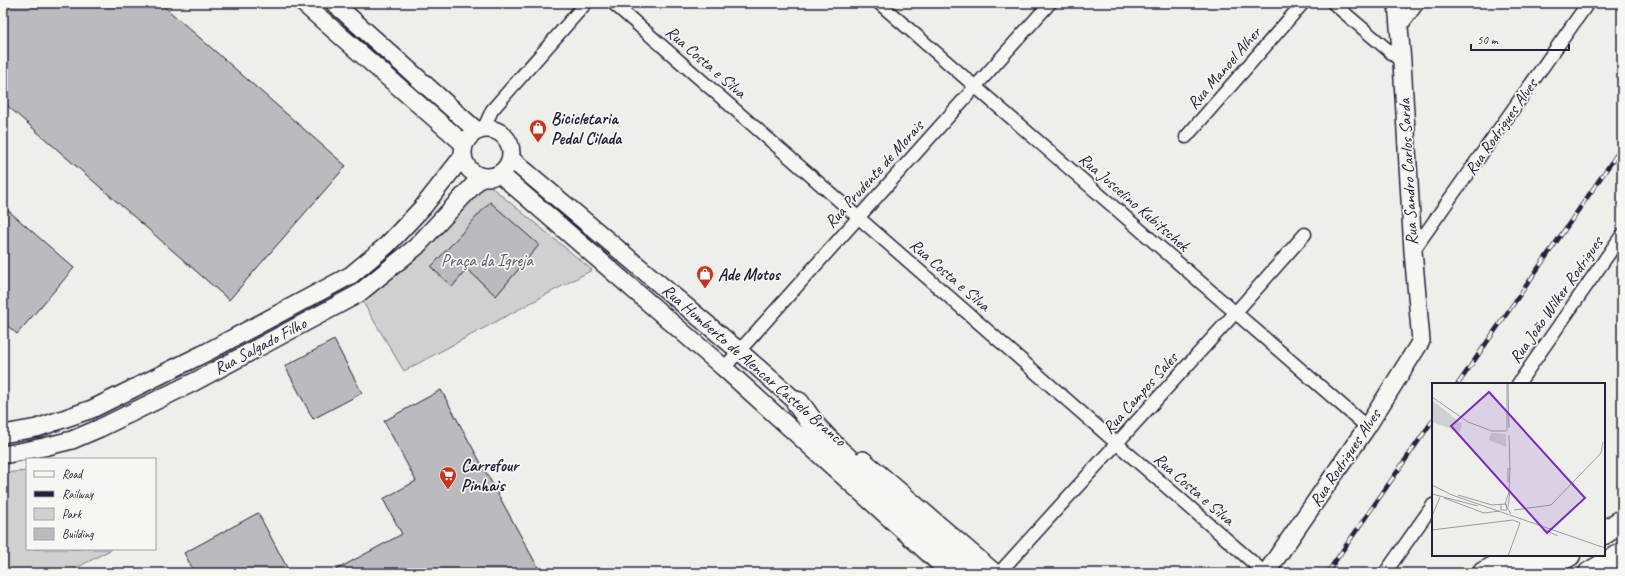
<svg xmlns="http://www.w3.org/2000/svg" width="1625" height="576" viewBox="0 0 1625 576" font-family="Caveat,sans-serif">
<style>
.green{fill:#d0d0d1;stroke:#797986}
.building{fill:#bbbbbf;stroke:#22223b}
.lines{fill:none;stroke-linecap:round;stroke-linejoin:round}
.street-casing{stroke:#22223b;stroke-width:15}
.secondary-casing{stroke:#22223b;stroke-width:20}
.highway-casing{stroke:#22223b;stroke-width:25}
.street{stroke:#f6f6f2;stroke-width:12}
.secondary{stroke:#f6f6f2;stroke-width:17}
.highway{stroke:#f6f6f2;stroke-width:22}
.rail-casing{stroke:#22223b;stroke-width:4.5}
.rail{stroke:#f6f6f2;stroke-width:3;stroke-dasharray:9;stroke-linecap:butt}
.labels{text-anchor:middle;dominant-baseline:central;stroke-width:3.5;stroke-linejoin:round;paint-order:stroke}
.street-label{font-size:17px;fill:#22223b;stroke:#f6f6f2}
.poi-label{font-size:17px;font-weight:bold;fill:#22223b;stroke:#f6f6f2;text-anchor:start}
.park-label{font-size:17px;fill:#565668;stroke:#f6f6f2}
.inset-road{fill:none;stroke:#9c9ca5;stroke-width:1}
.view{fill:#7b2cbf;fill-opacity:0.15;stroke:#7b2cbf;stroke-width:2}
.inset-edge{fill:none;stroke:#22223b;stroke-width:2}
</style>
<rect width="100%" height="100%" fill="#eeeeeb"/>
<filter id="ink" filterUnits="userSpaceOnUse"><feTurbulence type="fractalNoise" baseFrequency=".025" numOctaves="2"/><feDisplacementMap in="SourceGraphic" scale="8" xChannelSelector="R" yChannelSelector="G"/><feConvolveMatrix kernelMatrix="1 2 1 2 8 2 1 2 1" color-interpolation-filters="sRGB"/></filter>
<g filter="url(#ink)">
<path class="green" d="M 484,181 L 592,270 L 404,371 L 358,294 Z
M 27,471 L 27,549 L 112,549 L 67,573 L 3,573 L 3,473 Z"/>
<path class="building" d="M 3,3 L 160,3 L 346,166 L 229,300 L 3,102 Z
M 490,202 L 539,245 L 496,296 L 467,269 L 452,287 L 431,267 Z
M 3,206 L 74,268 L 17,334 L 3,322 Z
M 334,340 L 362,393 L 313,419 L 285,366 Z
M 441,390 L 541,573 L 330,573 L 402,534 L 383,499 L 416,481 L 384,421 Z
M 258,513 L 290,573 L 195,573 L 184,553 Z"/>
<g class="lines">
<g class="street-casing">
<path id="street" d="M 613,3 L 1265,573
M 879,3 L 1367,427
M 1333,3 L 1402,62
M 1399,29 L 1418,3
M 484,128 L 492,110 L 586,3
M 1186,137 L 1303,3
M 1413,251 L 1588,3
M 724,368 L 1050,3
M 1518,384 L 1622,235
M 999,573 L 1236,312 L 1305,234
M 1385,573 L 1433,505"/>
</g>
<g class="secondary-casing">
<path id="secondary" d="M 303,3 L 464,144
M 334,3 L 477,131
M463 153a24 24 0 1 1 48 0a24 24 0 1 1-48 0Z
M 511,159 L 739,351 L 807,411
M 500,174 L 724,368 L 950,573
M 3,434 L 37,428 L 92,409 L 207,352 L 351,275 L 387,245 L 423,207 L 463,156
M 3,455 L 44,447 L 72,440 L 100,428 L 194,382 L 358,294 L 416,247 L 481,177
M 863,460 L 995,573
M 1266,573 L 1367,427 L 1421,341 L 1413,251 L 1402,62 L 1397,3"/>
</g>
<g class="highway-casing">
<path id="highway" d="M 798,403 L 816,428 L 838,451 L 974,573
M 1604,533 L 1622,521
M 1484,573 L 1518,555
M 1510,573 L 1544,555
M 1538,573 L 1569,555
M 1590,573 L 1622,554"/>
</g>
<use href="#street" class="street"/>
<use href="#secondary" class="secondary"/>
<use href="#highway" class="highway"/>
<g class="rail-casing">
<path id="rail" d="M 1458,384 L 1622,147
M 1327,573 L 1433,420"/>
</g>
<use href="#rail" class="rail"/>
</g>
</g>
<defs>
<g id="shop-pin" transform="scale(0.9)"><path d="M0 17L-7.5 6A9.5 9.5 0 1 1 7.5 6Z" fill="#c8321e" stroke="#f6f6f2"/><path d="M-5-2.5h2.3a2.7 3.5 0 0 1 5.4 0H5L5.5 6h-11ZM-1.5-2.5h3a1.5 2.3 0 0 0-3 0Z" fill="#fff"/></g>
<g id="supermarket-pin" transform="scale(0.9)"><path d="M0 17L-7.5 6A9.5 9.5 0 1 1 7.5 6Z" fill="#c8321e" stroke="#f6f6f2"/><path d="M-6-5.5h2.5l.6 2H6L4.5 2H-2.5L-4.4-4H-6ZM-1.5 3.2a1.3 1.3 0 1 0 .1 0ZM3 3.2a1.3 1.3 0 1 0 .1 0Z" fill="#fff"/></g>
</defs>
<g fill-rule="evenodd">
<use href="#shop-pin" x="538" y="128"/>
<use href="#shop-pin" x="705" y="274"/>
<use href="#supermarket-pin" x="448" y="475"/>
</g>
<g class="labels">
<g class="street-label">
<text transform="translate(706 62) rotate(41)">Rua Costa e Silva</text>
<text transform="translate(1224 68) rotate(-49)">Rua Manoel Alher</text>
<text transform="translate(1501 127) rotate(-55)">Rua Rodrigues Alves</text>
<text transform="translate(1408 172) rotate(-93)">Rua Sandro Carlos Sarda</text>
<text transform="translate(874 174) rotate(-48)">Rua Prudente de Morais</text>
<text transform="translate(1134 202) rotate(41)">Rua Juscelino Kubitschek</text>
<text transform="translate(950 275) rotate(41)">Rua Costa e Silva</text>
<text transform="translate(1556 300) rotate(-55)">Rua João Wilker Rodrigues</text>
<text transform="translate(260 346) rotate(-28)">Rua Salgado Filho</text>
<text transform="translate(754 365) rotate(41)">Rua Humberto de Alencar Castelo Branco</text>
<text transform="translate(1140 393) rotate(-48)">Rua Campos Sales</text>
<text transform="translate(1345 458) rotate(-56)">Rua Rodrigues Alves</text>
<text transform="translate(1194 489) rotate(41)">Rua Costa e Silva</text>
</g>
<g class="poi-label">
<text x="551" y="118">Bicicletaria<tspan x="551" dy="20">Pedal Cilada</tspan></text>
<text x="718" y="274">Ade Motos</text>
<text x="461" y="465">Carrefour<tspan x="461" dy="20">Pinhais</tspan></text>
</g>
<g class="park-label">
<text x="487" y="260">Praça da Igreja</text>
</g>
</g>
<g transform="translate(1432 383)">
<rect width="173" height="173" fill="#eeeeeb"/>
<path d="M 0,17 L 30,41 L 28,49 L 0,39 ZM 59,50 L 74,51 L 74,64 L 57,57 Z" fill="#d0d0d1"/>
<path class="inset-road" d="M 75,0 L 75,48M 76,0 L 77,45M 0,14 L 36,39 L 60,48 L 74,48M 77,52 L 78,87M 78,85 L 77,109 L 73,121 L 79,131M 76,99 L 76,85M 0,102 L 20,112 L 173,165M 0,111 L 46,123M 26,112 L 60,122 L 74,121 L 75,127 L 69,127 L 69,122M 12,115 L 52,130 L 68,128M 76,124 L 78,108M 82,127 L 119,122 L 169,70 L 171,59M 0,133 L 8,114M 111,146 L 126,153M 0,147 L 81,137 L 88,140 L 76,173"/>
<path class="view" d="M 57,9 L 153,115 L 115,150 L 19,43 Z"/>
<rect width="173" height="173" class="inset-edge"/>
</g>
<rect width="1625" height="576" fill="none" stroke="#f6f6f2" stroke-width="16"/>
<rect x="8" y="8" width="1609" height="560" fill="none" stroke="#22223b" stroke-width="1.5" filter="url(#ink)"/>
<rect x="26" y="458" width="130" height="92" fill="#f6f6f2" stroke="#a1a1a9"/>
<rect x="34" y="471" width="20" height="6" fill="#f6f6f2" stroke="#a1a1a9"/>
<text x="62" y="478" font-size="12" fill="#22223b">Road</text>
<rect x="34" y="491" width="20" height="6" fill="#22223b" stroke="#a1a1a9"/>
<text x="62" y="498" font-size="12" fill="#22223b">Railway</text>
<rect x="34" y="508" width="20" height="12" fill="#d0d0d1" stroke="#a1a1a9"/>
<text x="62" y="518" font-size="12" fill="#22223b">Park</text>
<rect x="34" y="528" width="20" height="12" fill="#bbbbbf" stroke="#a1a1a9"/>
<text x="62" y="538" font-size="12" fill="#22223b">Building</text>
<path d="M1471 44v6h98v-6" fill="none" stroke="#22223b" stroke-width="2"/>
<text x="1477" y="44" font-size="12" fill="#22223b" stroke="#f6f6f2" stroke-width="3" paint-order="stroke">50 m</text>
</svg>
